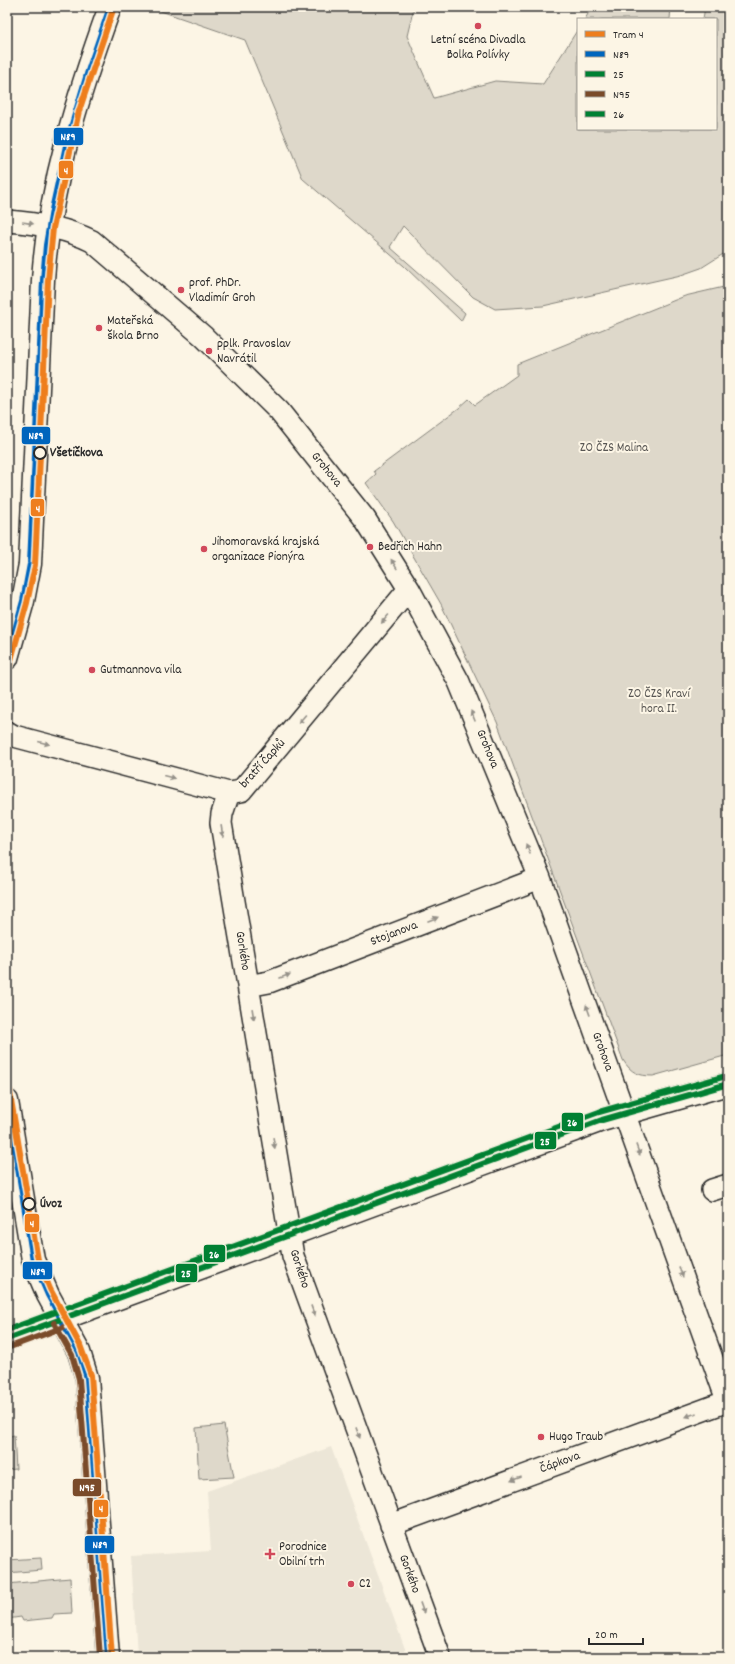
<svg xmlns="http://www.w3.org/2000/svg" width="735" height="1664" viewBox="0 0 735 1664" font-family="Dekko,sans-serif">
<style>
.built{fill:#ece6d7}
.green{fill:#ded8ca;stroke:#84827a}
.lines{fill:none;stroke-linecap:round;stroke-linejoin:round}
.minor-casing{stroke:#2b2b2b;stroke-width:24}
.tertiary-casing{stroke:#2b2b2b;stroke-width:25}
.secondary-casing{stroke:#2b2b2b;stroke-width:25}
.minor{stroke:#fcf5e5;stroke-width:21}
.tertiary{stroke:#fcf5e5;stroke-width:22}
.secondary{stroke:#fcf5e5;stroke-width:22}
.bus-1-casing{stroke:#fcf5e5;stroke-width:9}
.bus-2-casing{stroke:#fcf5e5;stroke-width:9}
.bus-3-casing{stroke:#fcf5e5;stroke-width:9}
.bus-4-casing{stroke:#fcf5e5;stroke-width:9}
.bus-1{stroke:#0065bd;stroke-width:6}
.bus-2{stroke:#008033;stroke-width:6}
.bus-3{stroke:#7a4b2a;stroke-width:6}
.bus-4{stroke:#008033;stroke-width:6}
.tram-1-casing{stroke:#fcf5e5;stroke-width:9}
.tram-1{stroke:#ee7e1e;stroke-width:6}
.oneway{fill:#949088}
.poi-dot{fill:#d1495b;stroke:#fcf5e5;stroke-width:1.5}
.stop-dot{fill:#fcf5e5;stroke:#2b2b2b;stroke-width:2}
.labels{text-anchor:middle;dominant-baseline:central;stroke-width:4;stroke-linejoin:round;paint-order:stroke}
.poi-label{font-size:13px;fill:#2b2b2b;stroke:#fcf5e5;text-anchor:start}
.park-label{font-size:13px;fill:#585653;stroke:#fcf5e5}
.stop-label{font-size:13px;font-weight:bold;fill:#2b2b2b;stroke:#fcf5e5;text-anchor:start}
.street-label{font-size:13px;fill:#2b2b2b;stroke:#fcf5e5}
.line-badge{stroke:#fcf5e5;stroke-width:1.5}
.badge-label{font-size:11px;text-anchor:middle;font-weight:bold;fill:#fff}
</style>
<rect width="100%" height="100%" fill="#fcf5e5"/>
<filter id="ink" filterUnits="userSpaceOnUse"><feTurbulence type="fractalNoise" baseFrequency=".025" numOctaves="2"/><feDisplacementMap in="SourceGraphic" scale="8" xChannelSelector="R" yChannelSelector="G"/><feConvolveMatrix kernelMatrix="1 2 1 2 8 2 1 2 1" color-interpolation-filters="sRGB"/></filter>
<g filter="url(#ink)">
<path class="built" d="M 331,1447 L 408,1657 L 137,1657 L 131,1556 L 211,1551 L 207,1491 Z"/>
<path class="green" d="M 149,7 L 414,7 L 407,36 L 434,98 L 495,81 L 543,84 L 578,29 L 578,129 L 716,129 L 716,19 L 703,19 L 705,7 L 728,7 L 728,251 L 701,268 L 681,275 L 543,306 L 495,309 L 473,297 L 403,226 L 390,247 L 465,313 L 461,321 L 404,266 L 303,179 L 245,40 Z
M 592,7 L 671,7 L 670,19 L 585,19 Z
M 728,286 L 728,1055 L 653,1076 C 639,1076 631,1073 623,1060 L 497,722 L 441,604 L 393,521 L 366,483 L 376,474 L 374,471 L 459,408 L 469,399 L 475,405 L 517,375 L 517,364 L 685,296 Z
M 224,1425 L 234,1477 L 199,1479 L 196,1428 Z
M 14,1435 L 16,1469 L 7,1470 L 7,1437 Z
M 41,1558 L 42,1570 L 7,1573 L 7,1560 Z
M 70,1578 L 72,1613 L 54,1614 L 52,1618 L 23,1621 L 21,1617 L 7,1619 L 7,1584 Z"/>
<g class="lines">
<g class="minor-casing">
<path id="minor" d="M 7,221 C 36,223 66,228 92,241 L 203,336 L 279,411 L 365,519 L 409,589 L 459,682 L 540,878 L 728,1403
M 7,732 L 14,736 L 229,793 L 241,791 L 409,589
M 229,793 L 222,814 L 221,823 L 293,1256 L 440,1657
M 248,986 L 269,982 L 540,878
M 712,1190 L 728,1185
M 391,1525 L 728,1401"/>
</g>
<g class="tertiary-casing">
<path id="tertiary" d="M 7,658 L 23,601 L 30,564 L 43,280 C 49,186 78,95 110,7
M 7,1101 L 33,1260 L 48,1295 L 79,1352 L 87,1378 L 108,1657"/>
</g>
<g class="secondary-casing">
<path id="secondary" d="M 7,1339 L 602,1120 L 728,1084"/>
</g>
<use href="#minor" class="minor"/>
<use href="#tertiary" class="tertiary"/>
<use href="#secondary" class="secondary"/>
<g class="bus-1-casing">
<path id="bus-1" d="M 7,658 L 23,601 L 30,564 L 43,280 L 46,245 L 52,210 L 67,141 L 87,74 L 110,7
M 7,1101 L 33,1260 L 48,1295 L 79,1352 L 87,1378 L 108,1657"/>
</g>
<g class="bus-2-casing">
<path id="bus-2" d="M 7,1339 L 602,1120 L 728,1084"/>
</g>
<g class="bus-3-casing">
<path id="bus-3" d="M 54,1323 L 72,1355 L 79,1379 L 100,1657
M 10,1347 L 64,1327"/>
</g>
<g class="bus-4-casing">
<path id="bus-4" d="M 7,1330 L 599,1112 L 726,1076"/>
</g>
<use href="#bus-1" class="bus-1"/>
<use href="#bus-2" class="bus-2"/>
<use href="#bus-3" class="bus-3"/>
<use href="#bus-4" class="bus-4"/>
<g class="tram-1-casing">
<path id="tram-1" d="M 7,674 L 27,603 L 35,565 L 48,280 L 53,228 L 79,111 L 114,7
M 7,1076 L 38,1260 L 50,1289 L 80,1345 L 91,1375 L 112,1657"/>
</g>
<use href="#tram-1" class="tram-1"/>
</g>
<defs><path id="oneway-solid" d="M-6-.8H1V-3.2L6.5 0L1 3.2V.8H-6Z"/></defs>
<g class="oneway">
<use href="#oneway-solid" transform="translate(28 223) rotate(9)"/>
<use href="#oneway-solid" transform="translate(394 564) rotate(-122)"/>
<use href="#oneway-solid" transform="translate(385 619) rotate(130)"/>
<use href="#oneway-solid" transform="translate(473 716) rotate(-112)"/>
<use href="#oneway-solid" transform="translate(302 719) rotate(130)"/>
<use href="#oneway-solid" transform="translate(44 743) rotate(15)"/>
<use href="#oneway-solid" transform="translate(169 777) rotate(15)"/>
<use href="#oneway-solid" transform="translate(222 831) rotate(81)"/>
<use href="#oneway-solid" transform="translate(528 849) rotate(-112)"/>
<use href="#oneway-solid" transform="translate(433 919) rotate(-21)"/>
<use href="#oneway-solid" transform="translate(285 976) rotate(-21)"/>
<use href="#oneway-solid" transform="translate(588 1010) rotate(-110)"/>
<use href="#oneway-solid" transform="translate(253 1014) rotate(81)"/>
<use href="#oneway-solid" transform="translate(274 1143) rotate(81)"/>
<use href="#oneway-solid" transform="translate(638 1150) rotate(70)"/>
<use href="#oneway-solid" transform="translate(681 1272) rotate(70)"/>
<use href="#oneway-solid" transform="translate(313 1311) rotate(70)"/>
<use href="#oneway-solid" transform="translate(691 1415) rotate(160)"/>
<use href="#oneway-solid" transform="translate(358 1433) rotate(70)"/>
<use href="#oneway-solid" transform="translate(516 1479) rotate(160)"/>
<use href="#oneway-solid" transform="translate(422 1608) rotate(70)"/>
</g>
</g>
<g class="poi-dot">
<circle cx="478" cy="26" r="4"/>
<circle cx="181" cy="290" r="4"/>
<circle cx="99" cy="328" r="4"/>
<circle cx="209" cy="351" r="4"/>
<circle cx="370" cy="547" r="4"/>
<circle cx="204" cy="549" r="4"/>
<circle cx="92" cy="670" r="4"/>
<circle cx="541" cy="1437" r="4"/>
<path d="M268 1548h4v4h4v4h-4v4h-4v-4h-4v-4h4z"/>
<circle cx="351" cy="1584" r="4"/>
</g>
<g class="stop-dot">
<circle cx="40" cy="453" r="6"/>
<circle cx="29" cy="1204" r="6"/>
</g>
<g class="labels">
<g class="poi-label">
<text x="478" y="40" text-anchor="middle">Letní scéna Divadla<tspan x="478" dy="15">Bolka Polívky</tspan></text>
<text x="189" y="283">prof. PhDr.<tspan x="189" dy="15">Vladimír Groh</tspan></text>
<text x="107" y="321">Mateřská<tspan x="107" dy="15">škola Brno</tspan></text>
<text x="217" y="344">pplk. Pravoslav<tspan x="217" dy="15">Navrátil</tspan></text>
<text x="212" y="542">Jihomoravská krajská<tspan x="212" dy="15">organizace Pionýra</tspan></text>
<text x="378" y="547">Bedřich Hahn</text>
<text x="100" y="670">Gutmannova vila</text>
<text x="549" y="1437">Hugo Traub</text>
<text x="279" y="1547">Porodnice<tspan x="279" dy="15">Obilní trh</tspan></text>
<text x="359" y="1584">C2</text>
</g>
<g class="park-label">
<text x="614" y="448">ZO ČZS Malina</text>
<text x="659" y="694">ZO ČZS Kraví<tspan x="659" dy="15">hora II.</tspan></text>
</g>
<g class="stop-label">
<text x="50" y="453">Všetičkova</text>
<text x="40" y="1204">Úvoz</text>
</g>
<g class="street-label">
<text transform="translate(326 470) rotate(51)">Grohova</text>
<text transform="translate(487 749) rotate(68)">Grohova</text>
<text transform="translate(263 764) rotate(-48)">bratří Čapků</text>
<text transform="translate(394 934) rotate(-21)">Stojanova</text>
<text transform="translate(242 951) rotate(81)">Gorkého</text>
<text transform="translate(602 1052) rotate(70)">Grohova</text>
<text transform="translate(299 1269) rotate(72)">Gorkého</text>
<text transform="translate(560 1463) rotate(-20)">Čápkova</text>
<text transform="translate(409 1574) rotate(70)">Gorkého</text>
</g>
</g>
<g class="line-badge">
<rect x="53" y="127" width="31" height="19" rx="4" fill="#0065bd"/>
<rect x="58" y="160" width="16" height="19" rx="4" fill="#ee7e1e"/>
<rect x="21" y="426" width="30" height="19" rx="4" fill="#0065bd"/>
<rect x="30" y="498" width="15" height="19" rx="4" fill="#ee7e1e"/>
<rect x="561" y="1112" width="23" height="20" rx="4" fill="#008033"/>
<rect x="534" y="1131" width="23" height="19" rx="4" fill="#008033"/>
<rect x="24" y="1213" width="16" height="20" rx="4" fill="#ee7e1e"/>
<rect x="203" y="1244" width="23" height="19" rx="4" fill="#008033"/>
<rect x="22" y="1261" width="31" height="19" rx="4" fill="#0065bd"/>
<rect x="175" y="1263" width="23" height="20" rx="4" fill="#008033"/>
<rect x="72" y="1478" width="30" height="19" rx="4" fill="#7a4b2a"/>
<rect x="93" y="1499" width="16" height="19" rx="4" fill="#ee7e1e"/>
<rect x="84" y="1535" width="31" height="19" rx="4" fill="#0065bd"/>
</g>
<g class="badge-label">
<text x="68" y="140">N89</text>
<text x="66" y="174">4</text>
<text x="36" y="439">N89</text>
<text x="38" y="512">4</text>
<text x="572" y="1126">26</text>
<text x="545" y="1145">25</text>
<text x="32" y="1227">4</text>
<text x="214" y="1258">26</text>
<text x="38" y="1275">N89</text>
<text x="186" y="1277">25</text>
<text x="87" y="1491">N95</text>
<text x="101" y="1512">4</text>
<text x="100" y="1548">N89</text>
</g>
<rect width="735" height="1664" fill="none" stroke="#fcf5e5" stroke-width="24"/>
<rect x="12" y="12" width="711" height="1640" fill="none" stroke="#2b2b2b" stroke-width="1.5" filter="url(#ink)"/>
<rect x="577" y="18" width="140" height="112" fill="#fcf5e5" stroke="#a8a49b"/>
<rect x="585" y="31" width="20" height="6" fill="#ee7e1e" stroke="#a8a49b"/>
<text x="613" y="38" font-size="12" fill="#2b2b2b">Tram 4</text>
<rect x="585" y="51" width="20" height="6" fill="#0065bd" stroke="#a8a49b"/>
<text x="613" y="58" font-size="12" fill="#2b2b2b">N89</text>
<rect x="585" y="71" width="20" height="6" fill="#008033" stroke="#a8a49b"/>
<text x="613" y="78" font-size="12" fill="#2b2b2b">25</text>
<rect x="585" y="91" width="20" height="6" fill="#7a4b2a" stroke="#a8a49b"/>
<text x="613" y="98" font-size="12" fill="#2b2b2b">N95</text>
<rect x="585" y="111" width="20" height="6" fill="#008033" stroke="#a8a49b"/>
<text x="613" y="118" font-size="12" fill="#2b2b2b">26</text>
<path d="M589 1638v6h54v-6" fill="none" stroke="#2b2b2b" stroke-width="2"/>
<text x="595" y="1638" font-size="12" fill="#2b2b2b" stroke="#fcf5e5" stroke-width="3" paint-order="stroke">20 m</text>
</svg>
